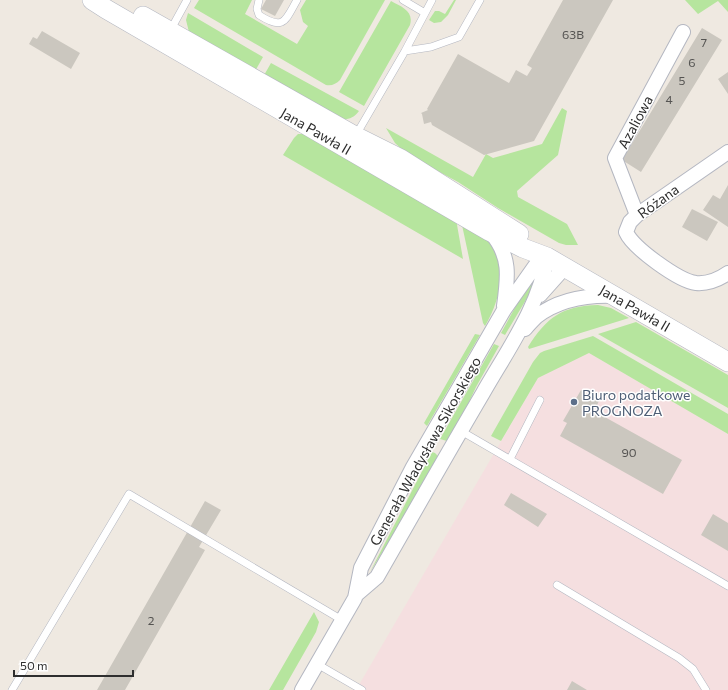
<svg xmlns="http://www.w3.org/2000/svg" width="728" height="690" viewBox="0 0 728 690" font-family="Commissioner,sans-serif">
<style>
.medical{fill:#f5dfe0}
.green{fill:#b6e59e}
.building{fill:#cbc7bf}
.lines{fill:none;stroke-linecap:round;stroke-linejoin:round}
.service-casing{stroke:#b4b7c1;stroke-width:8}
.minor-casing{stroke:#b4b7c1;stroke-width:16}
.secondary-casing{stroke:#b4b7c1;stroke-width:20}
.service{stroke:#fff;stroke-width:7}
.minor{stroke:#fff;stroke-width:14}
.secondary{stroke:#fff;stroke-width:19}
.service-dot{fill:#5c6f8a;stroke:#fff;stroke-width:1.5}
.labels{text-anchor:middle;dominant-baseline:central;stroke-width:3;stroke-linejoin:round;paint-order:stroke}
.number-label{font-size:12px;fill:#555452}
.street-label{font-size:14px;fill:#2e2e2e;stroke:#fff}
.service-label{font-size:14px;fill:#4e5e75;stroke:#fff;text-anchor:start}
</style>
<rect width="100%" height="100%" fill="#efe9e1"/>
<path class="medical" d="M 589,353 L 728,434 L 728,690 L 356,690 L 538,378 Z"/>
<path class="green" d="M 199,0 L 252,0 L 245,14 L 297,44 L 308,26 L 303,22 L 300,10 L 306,0 L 385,0 L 340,80 C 336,84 332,86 326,85 L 194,8 Z
M 454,0 L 456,0 L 448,15 L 441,22 L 434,23 L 429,20 L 435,11 L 439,11 L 445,14 Z
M 685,0 L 728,0 L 728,12 L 718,1 L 698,14 Z
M 391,1 C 402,7 414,11 410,25 L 364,106 L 339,92 Z
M 188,13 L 263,57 L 254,73 L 189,32 L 186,20 Z
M 271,63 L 359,111 C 354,118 348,120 340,119 L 263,77 Z
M 562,108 L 567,111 L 558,155 L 517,191 L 518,197 L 567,224 L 578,245 L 566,245 L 559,243 L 498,208 L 458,182 L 408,155 L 395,143 L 386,128 L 473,177 L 486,154 L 493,158 L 542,144 Z
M 298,134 L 303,134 L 456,219 L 463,259 L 283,155 L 294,138 Z
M 462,225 C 468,228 476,230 482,235 C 510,259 502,297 485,326 L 483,323 Z
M 530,283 L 533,284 L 533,288 L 505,335 L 501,333 L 527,286 Z
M 598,305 L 611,308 L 629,318 L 529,349 L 528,347 C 547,317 562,306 598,305 Z
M 636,322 L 728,375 L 728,408 L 598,334 Z
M 475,334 L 480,335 L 427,426 L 424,423 Z
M 593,336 L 728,414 L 728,434 L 589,353 L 538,378 L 501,441 L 491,436 L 533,362 L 540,353 L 544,351 Z
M 494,344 L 499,346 L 476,387 L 454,435 L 447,441 L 440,439 Z
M 432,452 L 435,453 L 438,456 L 435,468 L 370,572 Z
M 314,612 L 319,622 L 316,632 L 283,690 L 269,690 Z"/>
<path class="building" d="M 266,0 L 284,0 L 275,16 L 261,9 Z
M 563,0 L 613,0 L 534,141 L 484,155 L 432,125 L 431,122 L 424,124 L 422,114 L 421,113 L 428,110 L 427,109 L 458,54 L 509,83 L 516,70 L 527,76 L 532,68 L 527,65 Z
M 702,28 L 722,40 L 641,172 L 622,160 Z
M 42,31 L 80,53 L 71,69 L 29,44 L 33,37 L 37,39 Z
M 728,72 L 728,94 L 718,79 Z
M 728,185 L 728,227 L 703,210 L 713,195 L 720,199 Z
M 692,209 L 718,222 L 707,241 L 682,227 Z
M 581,390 L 599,401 L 594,411 L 682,460 L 663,494 L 560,436 L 567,423 L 563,421 Z
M 511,493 L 547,514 L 538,527 L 504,505 Z
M 205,501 L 221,510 L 199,547 L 205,550 L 125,690 L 97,690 Z
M 713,514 L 728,523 L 728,551 L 701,535 Z
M 572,681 L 587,690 L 567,690 Z"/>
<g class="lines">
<g class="service-casing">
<path id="service" d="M 259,0 L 257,9 L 259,15 C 284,31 285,21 297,0
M 403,0 L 425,13
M 170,31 L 187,0
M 405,51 L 432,0
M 356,135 L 405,51 L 431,47 L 459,37 L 480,0
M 461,431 L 728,586
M 510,459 L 540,400
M 557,585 L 679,658 L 693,669 L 706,690
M 317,664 L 362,690
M 12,690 L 129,494 L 342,620"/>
</g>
<g class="minor-casing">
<path id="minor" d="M 728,152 L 637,215 L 630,222 L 626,232 C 633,248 679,281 696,283 C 708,284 718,280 728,273
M 637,215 L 615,158 L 683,32
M 491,233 C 511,256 508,277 504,306
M 540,295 L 565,267
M 525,329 C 528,325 532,321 536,317 C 558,300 587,295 614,296
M 356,595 L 377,577 C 412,516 447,454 483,393 C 507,351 540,305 547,257
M 302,690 L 355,598 L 361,568 L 413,467 L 504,310 L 535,266 L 547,257"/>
</g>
<g class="secondary-casing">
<path id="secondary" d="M 92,0 L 106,9 L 489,231 L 523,248 L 547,257 L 728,362
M 143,16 L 355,136 L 401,159 L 519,234"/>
</g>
<use href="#service" class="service"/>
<use href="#minor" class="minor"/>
<use href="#secondary" class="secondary"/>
</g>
<circle class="service-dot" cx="574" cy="402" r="4"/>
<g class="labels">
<g class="number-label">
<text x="573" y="34">63B</text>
<text x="704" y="42">7</text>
<text x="692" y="62">6</text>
<text x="682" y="80">5</text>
<text x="669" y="99">4</text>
<text x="629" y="452">90</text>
<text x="151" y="620">2</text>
</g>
<g class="street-label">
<text transform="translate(635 122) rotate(-62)">Azaliowa</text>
<text transform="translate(316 131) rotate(30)">Jana Pawła II</text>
<text transform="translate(658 201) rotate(-36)">Różana</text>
<text transform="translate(635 308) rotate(30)">Jana Pawła II</text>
<text transform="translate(425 451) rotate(-61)">Generała Władysława Sikorskiego</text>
</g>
<g class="service-label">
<text x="582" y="394">Biuro podatkowe<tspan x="582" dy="16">PROGNOZA</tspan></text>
</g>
</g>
<path d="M14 670v6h119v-6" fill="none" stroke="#2e2e2e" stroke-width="2"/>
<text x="20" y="670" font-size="12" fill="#2e2e2e" stroke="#ffffff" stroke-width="3" paint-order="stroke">50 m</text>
</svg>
